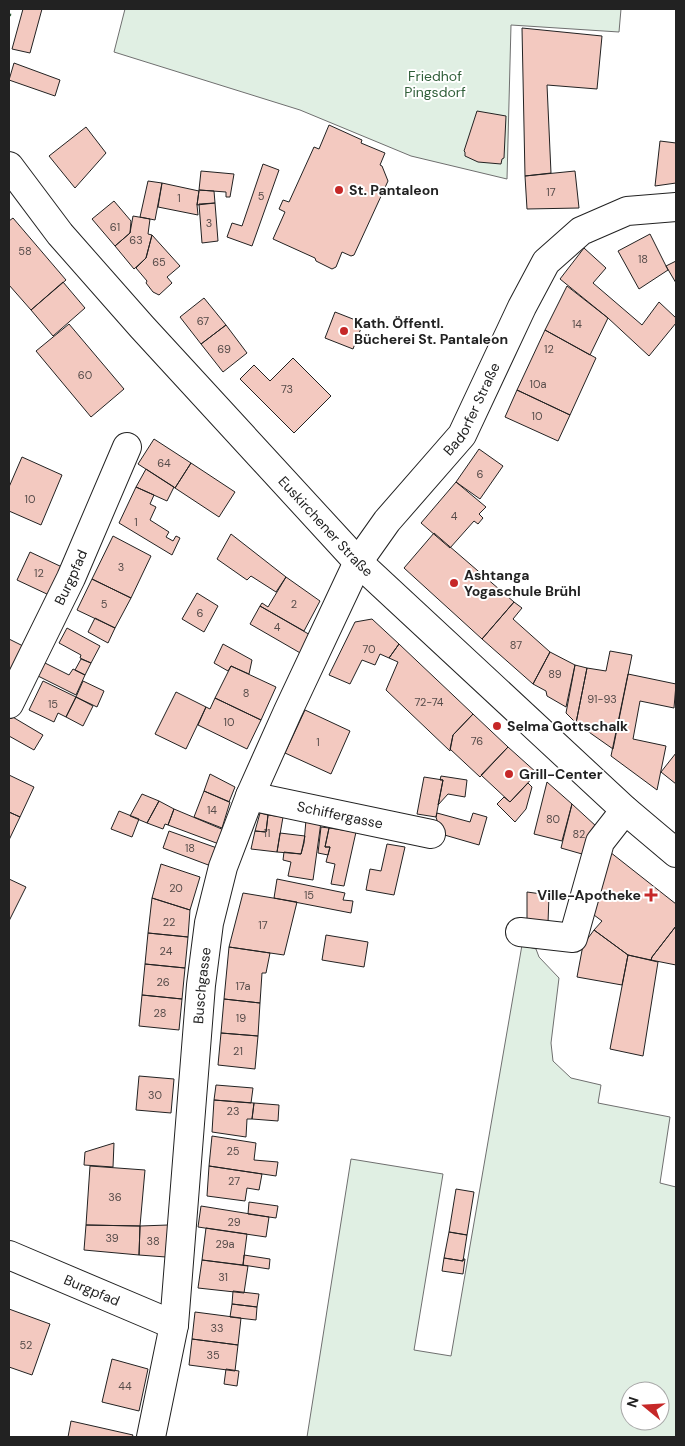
<svg xmlns="http://www.w3.org/2000/svg" width="685" height="1446" viewBox="0 0 685 1446" font-family="'DM Sans',sans-serif">
<style>
.green{fill:#e0efe3;stroke:#6f6f6f;fill-rule:evenodd}
.building{fill:#f3c9c0;stroke:#222}
.lines{fill:none;stroke-linecap:round;stroke-linejoin:round}
.minor-casing{stroke:#222;stroke-width:30}
.major-casing{stroke:#222;stroke-width:30}
.minor{stroke:#fff;stroke-width:28}
.major{stroke:#fff;stroke-width:28}
.hedge{stroke:#2f5e38;stroke-width:4;stroke-dasharray:2.5 4;stroke-linecap:butt}
.poi-dot{fill:#c62828;stroke:#fff;stroke-width:2}
.labels{text-anchor:middle;dominant-baseline:central;stroke-width:4;stroke-linejoin:round;paint-order:stroke}
.number-label{font-size:11px;fill:#564c4a}
.park-label{font-size:14px;fill:#2f5e38;stroke:#fff}
.poi-label{font-size:14px;font-weight:bold;fill:#222;stroke:#fff;text-anchor:start}
.street-label{font-size:14px;fill:#222;stroke:#fff}
</style>
<rect width="100%" height="100%" fill="#fff"/>
<path class="green" d="M 125,9 L 621,9 L 619,32 L 511,25 L 507,179 L 411,156 L 300,110 L 114,52 Z
M 522,945 L 536,949 L 539,957 L 559,978 L 551,1043 L 553,1061 L 571,1078 L 601,1085 L 598,1103 L 670,1117 L 660,1183 L 676,1187 L 676,1437 L 307,1437 L 351,1159 L 443,1174 L 414,1350 L 451,1356 ZM 630,1391 L 660,1391 L 660,1421 L 630,1421 Z"/>
<path class="building" d="M 23,9 L 42,9 L 30,53 L 12,49 Z
M 522,28 L 602,36 L 597,89 L 547,85 L 551,173 L 525,176 Z
M 14,63 L 60,80 L 55,96 L 9,80 Z
M 477,111 L 506,116 L 504,158 L 502,159 L 501,164 L 478,162 L 465,156 L 465,152 L 464,151 Z
M 329,125 L 362,140 L 361,143 L 385,153 L 380,165 L 382,166 L 388,181 L 354,255 L 351,256 L 342,252 L 336,267 L 332,269 L 316,261 L 315,258 L 273,239 L 285,212 L 279,209 L 283,200 L 289,202 L 314,147 L 319,149 Z
M 86,127 L 106,153 L 75,188 L 49,156 Z
M 660,141 L 676,143 L 676,183 L 655,186 Z
M 263,164 L 279,170 L 252,246 L 227,237 L 232,223 L 242,226 Z
M 201,171 L 234,174 L 230,197 L 226,197 L 226,192 L 199,190 Z
M 575,171 L 579,208 L 527,209 L 525,176 Z
M 148,181 L 162,183 L 155,220 L 140,217 Z
M 162,183 L 199,191 L 197,205 L 198,215 L 158,207 Z
M 199,190 L 214,191 L 215,203 L 197,205 Z
M 114,201 L 131,221 L 130,233 L 115,246 L 92,219 Z
M 215,203 L 218,241 L 202,243 L 199,204 Z
M 133,216 L 150,219 L 148,234 L 152,235 L 146,258 L 134,269 L 115,246 L 130,233 Z
M 13,218 L 66,280 L 31,310 L 9,285 L 9,221 Z
M 650,234 L 668,270 L 639,289 L 618,251 Z
M 152,235 L 180,266 L 167,277 L 172,283 L 159,295 L 153,292 L 146,283 L 147,281 L 136,268 L 146,258 Z
M 584,248 L 606,268 L 593,283 L 642,325 L 659,302 L 676,318 L 676,323 L 649,356 L 608,318 L 560,279 Z
M 676,261 L 676,283 L 666,266 Z
M 63,282 L 85,308 L 53,336 L 31,310 Z
M 567,286 L 608,318 L 590,355 L 545,330 Z
M 204,298 L 226,325 L 201,344 L 180,317 Z
M 335,312 L 363,323 L 353,349 L 325,338 Z
M 69,324 L 124,389 L 91,417 L 36,351 Z
M 226,325 L 247,353 L 223,372 L 201,344 Z
M 545,330 L 596,358 L 570,415 L 517,390 Z
M 293,358 L 331,396 L 294,433 L 240,379 L 254,365 L 270,381 Z
M 517,390 L 570,415 L 558,441 L 505,417 Z
M 154,439 L 191,463 L 175,488 L 138,464 Z
M 479,449 L 503,466 L 480,499 L 456,482 Z
M 22,457 L 62,475 L 41,525 L 9,511 L 9,487 Z
M 191,463 L 235,492 L 219,517 L 175,488 Z
M 146,469 L 174,487 L 167,501 L 136,487 Z
M 456,482 L 486,507 L 479,514 L 483,518 L 478,524 L 474,521 L 450,548 L 421,523 Z
M 136,487 L 154,495 L 150,504 L 156,507 L 150,520 L 169,532 L 166,537 L 173,541 L 176,536 L 180,538 L 172,555 L 119,523 Z
M 434,533 L 514,602 L 482,639 L 404,568 Z
M 231,534 L 286,577 L 276,592 L 251,576 L 247,580 L 217,559 Z
M 113,536 L 151,556 L 131,598 L 92,579 Z
M 30,552 L 62,567 L 49,595 L 17,580 Z
M 286,577 L 320,601 L 304,631 L 260,606 L 262,603 L 268,607 Z
M 92,579 L 131,598 L 115,628 L 77,610 Z
M 197,593 L 218,606 L 204,632 L 182,619 Z
M 514,602 L 522,608 L 513,619 L 550,652 L 533,684 L 482,639 Z
M 260,606 L 312,636 L 302,654 L 250,624 Z
M 95,618 L 115,628 L 108,643 L 88,632 Z
M 372,619 L 399,644 L 389,658 L 380,654 L 375,665 L 362,660 L 350,684 L 329,675 L 355,622 Z
M 67,628 L 100,646 L 91,663 L 80,658 L 81,655 L 59,643 Z
M 9,639 L 23,646 L 9,675 Z
M 223,644 L 252,660 L 249,674 L 231,666 L 228,671 L 214,663 Z
M 399,644 L 473,714 L 453,735 L 450,751 L 386,690 L 398,662 L 389,658 Z
M 610,651 L 632,655 L 613,749 L 576,723 L 587,668 L 606,671 Z
M 550,652 L 575,665 L 566,707 L 547,696 L 546,691 L 533,684 Z
M 81,659 L 91,663 L 85,675 L 75,670 Z
M 41,661 L 69,675 L 73,669 L 85,675 L 76,695 L 34,674 Z
M 575,665 L 587,668 L 576,723 L 566,713 Z
M 231,666 L 276,687 L 261,720 L 215,698 Z
M 628,674 L 676,684 L 674,708 L 640,701 L 633,739 L 666,746 L 657,790 L 611,756 Z
M 43,681 L 76,697 L 66,717 L 58,713 L 54,722 L 29,710 Z
M 83,681 L 104,691 L 97,707 L 76,697 Z
M 176,692 L 206,707 L 186,749 L 155,734 Z
M 76,697 L 93,706 L 83,726 L 66,717 Z
M 215,698 L 261,720 L 247,749 L 198,725 L 206,707 L 210,709 Z
M 305,710 L 350,731 L 331,774 L 285,753 Z
M 473,714 L 508,747 L 480,777 L 450,749 L 453,735 Z
M 11,716 L 43,735 L 34,750 L 9,736 L 9,720 Z
M 508,747 L 537,773 L 510,802 L 481,775 Z
M 676,753 L 676,784 L 661,772 Z
M 210,774 L 235,787 L 229,802 L 204,791 Z
M 9,775 L 34,787 L 20,817 L 9,812 Z
M 441,776 L 467,780 L 465,797 L 448,794 L 438,805 L 443,780 L 440,780 Z
M 424,777 L 443,780 L 436,817 L 417,814 Z
M 547,782 L 572,804 L 562,841 L 534,834 Z
M 528,783 L 532,787 L 526,809 L 515,822 L 497,804 L 504,797 L 510,802 Z
M 204,791 L 230,802 L 222,828 L 194,817 Z
M 142,794 L 159,801 L 147,823 L 130,816 Z
M 159,801 L 174,809 L 168,825 L 165,824 L 163,829 L 147,823 Z
M 572,804 L 597,827 L 589,856 L 561,848 Z
M 174,809 L 224,830 L 219,844 L 168,825 Z
M 119,811 L 139,819 L 132,837 L 111,829 Z
M 9,812 L 20,817 L 9,840 Z
M 260,813 L 268,815 L 266,832 L 255,831 Z
M 437,813 L 470,822 L 473,813 L 487,817 L 479,845 L 441,834 L 436,817 Z
M 268,815 L 283,817 L 277,852 L 251,849 L 255,831 L 266,832 Z
M 306,820 L 321,822 L 313,880 L 288,876 L 291,862 L 283,860 L 284,852 L 301,854 L 304,843 Z
M 321,827 L 329,828 L 325,847 L 330,847 L 328,855 L 318,853 Z
M 329,828 L 356,832 L 344,886 L 331,884 L 335,864 L 326,862 L 330,847 L 325,847 Z
M 169,831 L 217,848 L 211,866 L 163,848 Z
M 280,833 L 305,836 L 301,854 L 277,852 Z
M 387,844 L 405,847 L 394,895 L 366,890 L 370,869 L 381,871 Z
M 610,852 L 676,904 L 676,926 L 652,957 L 651,960 L 628,955 L 594,930 L 602,921 L 590,912 L 598,902 Z
M 161,864 L 200,877 L 190,910 L 152,898 Z
M 9,879 L 26,887 L 9,921 Z
M 277,879 L 345,893 L 343,900 L 353,901 L 351,913 L 274,898 Z
M 527,892 L 549,895 L 548,923 L 527,919 Z
M 243,893 L 297,902 L 284,955 L 229,947 Z
M 152,898 L 190,910 L 188,937 L 148,933 Z
M 676,926 L 676,965 L 651,960 L 652,957 Z
M 594,930 L 628,955 L 622,985 L 577,977 L 583,945 Z
M 148,933 L 188,937 L 185,968 L 145,964 Z
M 326,935 L 368,942 L 364,967 L 322,960 Z
M 229,947 L 270,953 L 266,973 L 262,973 L 260,1003 L 224,999 Z
M 628,955 L 658,962 L 643,1056 L 610,1049 Z
M 145,964 L 185,968 L 182,999 L 142,995 Z
M 142,995 L 182,999 L 179,1030 L 139,1026 Z
M 224,999 L 260,1003 L 258,1036 L 221,1033 Z
M 221,1033 L 258,1036 L 255,1069 L 218,1065 Z
M 139,1076 L 174,1079 L 171,1113 L 136,1110 Z
M 216,1085 L 253,1088 L 251,1103 L 214,1100 Z
M 214,1100 L 254,1103 L 252,1119 L 247,1119 L 246,1137 L 212,1132 Z
M 254,1103 L 279,1105 L 278,1121 L 252,1119 Z
M 212,1136 L 256,1143 L 254,1160 L 278,1162 L 276,1176 L 209,1166 Z
M 114,1143 L 113,1167 L 84,1165 L 85,1152 Z
M 90,1166 L 145,1170 L 140,1226 L 86,1225 Z
M 209,1166 L 262,1174 L 259,1190 L 247,1188 L 245,1201 L 207,1196 Z
M 456,1189 L 474,1192 L 467,1235 L 449,1232 Z
M 249,1202 L 278,1206 L 276,1218 L 248,1214 Z
M 201,1206 L 269,1217 L 266,1237 L 198,1227 Z
M 86,1225 L 140,1226 L 139,1255 L 84,1250 Z
M 168,1225 L 166,1257 L 139,1255 L 140,1226 Z
M 206,1228 L 247,1234 L 243,1265 L 202,1260 Z
M 449,1232 L 467,1235 L 463,1261 L 444,1258 Z
M 244,1255 L 270,1259 L 269,1269 L 243,1265 Z
M 444,1258 L 463,1261 L 463,1259 L 465,1259 L 463,1274 L 442,1271 Z
M 202,1260 L 248,1266 L 244,1293 L 198,1288 Z
M 233,1291 L 259,1294 L 257,1307 L 232,1304 Z
M 232,1304 L 257,1307 L 256,1320 L 230,1317 Z
M 9,1309 L 50,1324 L 32,1375 L 9,1367 Z
M 195,1312 L 241,1318 L 238,1345 L 192,1339 Z
M 192,1339 L 238,1345 L 235,1371 L 189,1365 Z
M 112,1359 L 148,1369 L 139,1411 L 102,1402 Z
M 226,1369 L 239,1371 L 237,1386 L 224,1384 Z
M 71,1421 L 133,1435 L 132,1437 L 68,1437 Z"/>
<g class="lines">
<g class="minor-casing">
<g id="minor">
<path id="s1" d="M 9,704 L 71,578 L 127,447"/>
<path id="s2" d="M 250,796 L 431,834"/>
<path d="M 520,932 L 573,938 L 600,842 L 625,810"/>
<path id="s3" d="M 9,1255 L 174,1325"/>
<path id="s4" d="M 151,1437 L 174,1325 L 201,985 L 209,923 L 223,867 L 250,796 L 288,711 L 358,562 L 387,521 L 462,435 L 522,307 L 546,262 L 581,231 L 627,211 L 676,207"/>
</g>
</g>
<g class="major-casing">
<g id="major">
<path id="s5" d="M 9,166 L 60,234 L 142,327 L 358,562 L 625,810 L 676,853"/>
</g>
</g>
<use href="#minor" class="minor"/>
<use href="#major" class="major"/>
<path class="hedge" d="M 9,16 L 10,9"/>
</g>
<g class="poi-dot">
<circle cx="339" cy="190" r="5"/>
<circle cx="344" cy="331" r="5"/>
<circle cx="454" cy="583" r="5"/>
<circle cx="497" cy="726" r="5"/>
<circle cx="509" cy="774" r="5"/>
<path d="M648.5 887.5h5v5h5v5h-5v5h-5v-5h-5v-5h5z"/>
</g>
<g class="labels">
<g class="number-label">
<text x="551" y="192">17</text>
<text x="261" y="196">5</text>
<text x="179" y="198">1</text>
<text x="209" y="223">3</text>
<text x="115" y="227">61</text>
<text x="136" y="240">63</text>
<text x="25" y="251">58</text>
<text x="643" y="259">18</text>
<text x="159" y="262">65</text>
<text x="203" y="321">67</text>
<text x="577" y="324">14</text>
<text x="224" y="349">69</text>
<text x="549" y="349">12</text>
<text x="85" y="375">60</text>
<text x="538" y="384">10a</text>
<text x="287" y="389">73</text>
<text x="537" y="416">10</text>
<text x="164" y="463">64</text>
<text x="480" y="474">6</text>
<text x="30" y="499">10</text>
<text x="454" y="516">4</text>
<text x="136" y="522">1</text>
<text x="121" y="567">3</text>
<text x="39" y="573">12</text>
<text x="104" y="604">5</text>
<text x="294" y="604">2</text>
<text x="200" y="613">6</text>
<text x="277" y="627">4</text>
<text x="516" y="645">87</text>
<text x="369" y="649">70</text>
<text x="555" y="674">89</text>
<text x="246" y="693">8</text>
<text x="602" y="699">91-93</text>
<text x="429" y="702">72-74</text>
<text x="53" y="704">15</text>
<text x="229" y="722">10</text>
<text x="477" y="741">76</text>
<text x="318" y="742">1</text>
<text x="212" y="810">14</text>
<text x="553" y="819">80</text>
<text x="267" y="833">11</text>
<text x="579" y="834">82</text>
<text x="190" y="848">18</text>
<text x="176" y="888">20</text>
<text x="309" y="895">15</text>
<text x="169" y="922">22</text>
<text x="263" y="925">17</text>
<text x="166" y="951">24</text>
<text x="163" y="982">26</text>
<text x="243" y="986">17a</text>
<text x="160" y="1013">28</text>
<text x="241" y="1018">19</text>
<text x="238" y="1051">21</text>
<text x="155" y="1095">30</text>
<text x="233" y="1111">23</text>
<text x="233" y="1151">25</text>
<text x="234" y="1181">27</text>
<text x="115" y="1197">36</text>
<text x="234" y="1222">29</text>
<text x="112" y="1238">39</text>
<text x="153" y="1241">38</text>
<text x="225" y="1244">29a</text>
<text x="223" y="1277">31</text>
<text x="217" y="1328">33</text>
<text x="26" y="1345">52</text>
<text x="213" y="1355">35</text>
<text x="125" y="1386">44</text>
</g>
<g class="park-label">
<text x="435" y="76">Friedhof<tspan x="435" dy="16">Pingsdorf</tspan></text>
</g>
<g class="poi-label">
<text x="349" y="190">St. Pantaleon</text>
<text x="354" y="323">Kath. Öffentl.<tspan x="354" dy="16">Bücherei St. Pantaleon</tspan></text>
<text x="464" y="575">Ashtanga<tspan x="464" dy="16">Yogaschule Brühl</tspan></text>
<text x="507" y="726">Selma Gottschalk</text>
<text x="519" y="774">Grill-Center</text>
<text x="641" y="895" text-anchor="end">Ville-Apotheke</text>
</g>
<g class="street-label">
<text stroke="none"><textPath href="#s4" startOffset="1101">Badorfer Straße</textPath></text>
<text stroke="none"><textPath href="#s5" startOffset="480">Euskirchener Straße</textPath></text>
<text stroke="none"><textPath href="#s1" startOffset="141">Burgpfad</textPath></text>
<text stroke="none"><textPath href="#s2" startOffset="92">Schiffergasse</textPath></text>
<text stroke="none"><textPath href="#s4" startOffset="455">Buschgasse</textPath></text>
<text stroke="none"><textPath href="#s3" startOffset="90">Burgpfad</textPath></text>
</g>
</g>
<rect width="685" height="1446" fill="none" stroke="#222222" stroke-width="20"/>
<g transform="translate(645 1406) rotate(288)"><circle r="24" fill="#ffffff" stroke="#a7a7a7"/>
<path d="M0-4L9 19L0 12L-9 19Z" fill="#c62828"/>
<text y="-8" font-size="14" font-weight="bold" text-anchor="middle" fill="#222222">N</text>
</g>
</svg>
